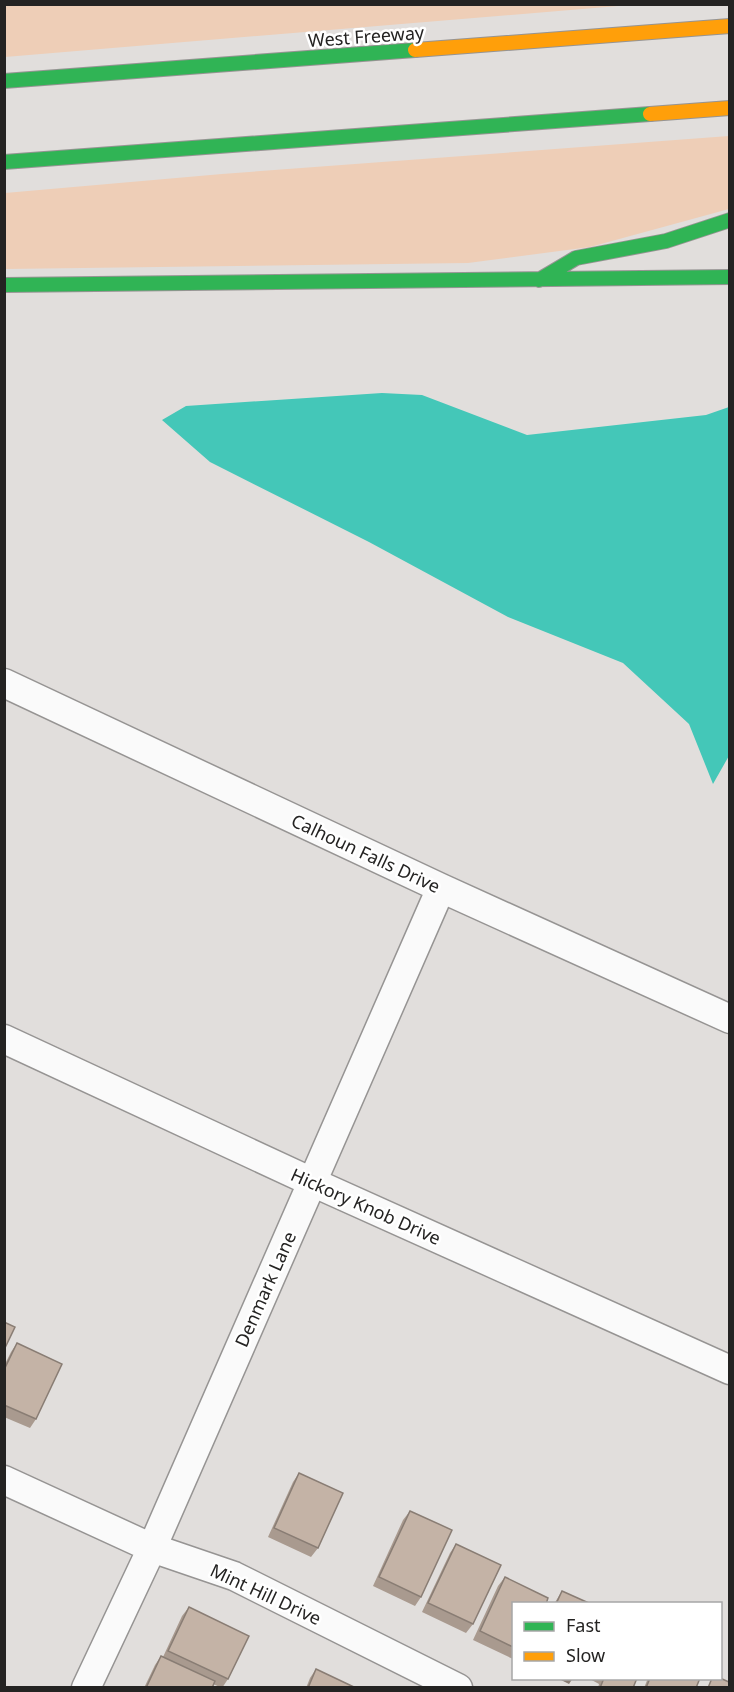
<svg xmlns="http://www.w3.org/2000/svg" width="734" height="1692" viewBox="0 0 734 1692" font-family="'Noto Sans',sans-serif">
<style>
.green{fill:#eeceb7}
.water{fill:#44c7b8}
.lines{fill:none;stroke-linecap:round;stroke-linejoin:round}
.street-casing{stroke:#969493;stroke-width:31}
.fast-casing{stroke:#969493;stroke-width:16}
.slow-casing{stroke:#969493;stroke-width:16}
.street{stroke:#fafafa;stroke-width:28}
.fast{stroke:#30b455;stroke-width:14}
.slow{stroke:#ff9f0a;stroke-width:14}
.wall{fill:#a99a8f}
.shaded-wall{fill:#897d74}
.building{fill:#c4b3a6;stroke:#897d74;stroke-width:1.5}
.labels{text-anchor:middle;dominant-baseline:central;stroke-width:5;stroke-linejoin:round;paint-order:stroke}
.street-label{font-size:18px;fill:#242322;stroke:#fff}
</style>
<rect width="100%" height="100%" fill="#e1dedc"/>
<path class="green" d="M 5,4 L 630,4 L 630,5 L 5,57 Z
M 729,136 L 729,209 L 590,247 L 468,263 L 5,269 L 5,193 L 222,174 Z"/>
<path class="water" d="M 382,393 L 422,395 L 527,435 L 706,415 L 729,407 L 730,754 L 713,784 L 689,724 L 623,663 L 508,617 L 369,542 L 210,462 L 162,420 L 186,406 Z"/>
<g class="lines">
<g class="street-casing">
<path id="street" d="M 4,683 L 441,888 L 730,1019
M 4,1039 L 312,1182 L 730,1370
M 4,1480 L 152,1548 L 234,1576 L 458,1688
M 86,1688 L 152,1548 L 441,888"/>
</g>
<g class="fast-casing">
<path id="fast" d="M 4,81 L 415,50
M 4,162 L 650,114
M 539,280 L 576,258 L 666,241 L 730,220
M 4,285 L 730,277"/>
</g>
<g class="slow-casing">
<path id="slow" d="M 415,50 L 730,26
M 650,114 L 730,108"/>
</g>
<use href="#street" class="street"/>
<use href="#fast" class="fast"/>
<use href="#slow" class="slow"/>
</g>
<path class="wall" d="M 17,1343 L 36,1419 L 30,1428 L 4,1417 L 4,1366 L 11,1352 Z
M 299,1473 L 318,1548 L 311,1557 L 268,1537 L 293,1482 Z
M 410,1511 L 421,1597 L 415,1606 L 373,1586 L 403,1520 Z
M 456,1544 L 473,1624 L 466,1633 L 422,1612 L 450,1553 Z
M 505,1577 L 513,1604 L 513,1659 L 473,1640 L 498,1586 Z
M 562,1591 L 591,1604 L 554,1604 Z
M 189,1607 L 228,1679 L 222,1688 L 213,1684 L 212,1688 L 144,1688 L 155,1665 L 161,1656 L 163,1657 L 182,1616 Z
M 316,1669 L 356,1688 L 306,1688 L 310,1678 Z
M 588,1678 L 637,1678 L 633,1688 L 598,1688 L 599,1684 Z
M 648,1678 L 700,1678 L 696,1688 L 644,1688 Z"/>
<path class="shaded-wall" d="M 557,1678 L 573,1678 L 569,1684 Z"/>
<path class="building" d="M 4,1322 L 15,1327 L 4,1350 Z
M 17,1343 L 62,1364 L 36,1419 L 4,1405 L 4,1370 Z
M 299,1473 L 343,1493 L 318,1548 L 274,1528 Z
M 410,1511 L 452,1530 L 421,1597 L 379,1577 Z
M 456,1544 L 501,1565 L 473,1624 L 428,1603 Z
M 505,1577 L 548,1598 L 546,1604 L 513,1604 L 513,1647 L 480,1631 Z
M 562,1591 L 591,1604 L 556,1604 Z
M 189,1607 L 249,1636 L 228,1679 L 168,1651 Z
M 161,1656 L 215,1681 L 212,1688 L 146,1688 Z
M 316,1669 L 356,1688 L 308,1688 Z
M 604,1678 L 637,1678 L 633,1688 L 600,1688 Z
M 650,1678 L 700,1678 L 696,1688 L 646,1688 Z
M 712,1678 L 720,1678 L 729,1682 L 729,1688 L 708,1688 Z"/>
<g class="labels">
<g class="street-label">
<text transform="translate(366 36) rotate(-4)">West Freeway</text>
<text transform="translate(366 853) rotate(25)">Calhoun Falls Drive</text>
<text transform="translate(366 1206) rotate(24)">Hickory Knob Drive</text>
<text transform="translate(265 1289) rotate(-66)">Denmark Lane</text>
<text transform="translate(266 1594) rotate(25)">Mint Hill Drive</text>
</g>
</g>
<rect width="734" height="1692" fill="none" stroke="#242322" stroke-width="12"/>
<rect x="512" y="1602" width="210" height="78" fill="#ffffff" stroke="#a7a7a7" stroke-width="1.5"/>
<rect x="524" y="1622" width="30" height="9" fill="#30b455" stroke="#a7a7a7" stroke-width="1.5"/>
<text x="566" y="1632" font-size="18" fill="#242322">Fast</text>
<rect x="524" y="1652" width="30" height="9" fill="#ff9f0a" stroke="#a7a7a7" stroke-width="1.5"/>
<text x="566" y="1662" font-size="18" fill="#242322">Slow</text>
</svg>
